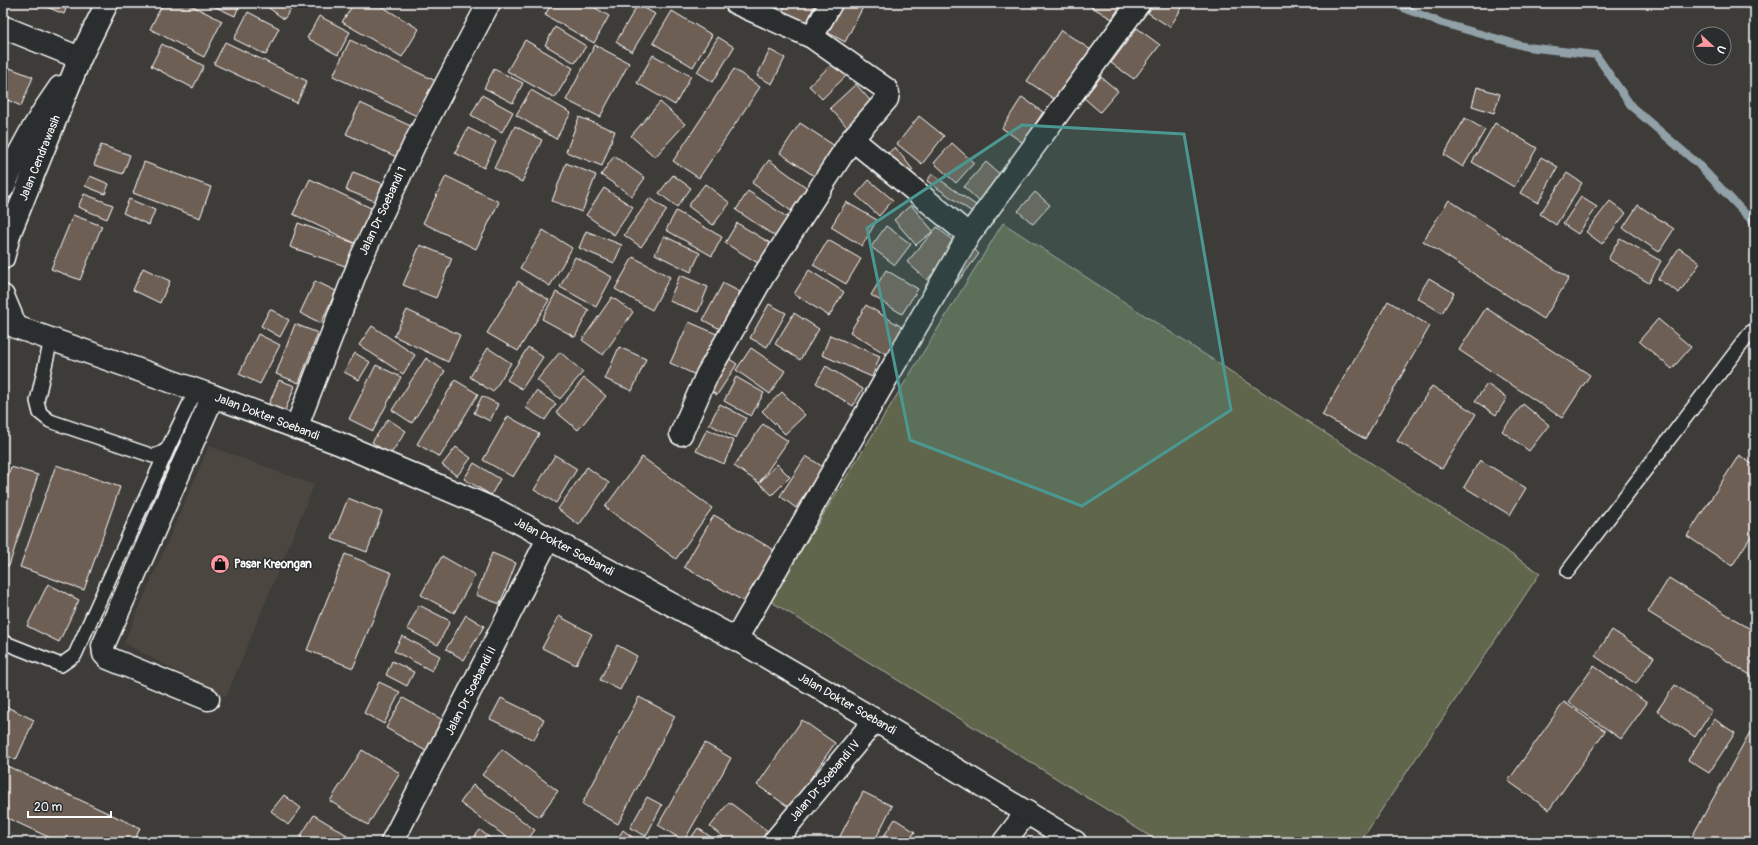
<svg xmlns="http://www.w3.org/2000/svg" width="1758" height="845" viewBox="0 0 1758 845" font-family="Pangolin,sans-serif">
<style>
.built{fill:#4c4641}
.green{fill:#60664c;stroke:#b0b2a6}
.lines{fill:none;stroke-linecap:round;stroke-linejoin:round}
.stream{stroke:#91a1a7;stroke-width:8}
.building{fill:#6e5f54;stroke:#fff}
.lane-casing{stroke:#fff;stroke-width:16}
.street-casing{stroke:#fff;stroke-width:25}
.secondary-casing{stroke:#fff;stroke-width:25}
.lane{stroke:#2a2d2e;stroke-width:13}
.street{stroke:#2a2d2e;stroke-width:22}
.secondary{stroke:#2a2d2e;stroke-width:22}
.marked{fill:#4b9892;fill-opacity:0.2;stroke:#4b9892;stroke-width:3;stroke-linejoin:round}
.labels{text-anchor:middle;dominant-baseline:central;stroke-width:3;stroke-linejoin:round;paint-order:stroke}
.street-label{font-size:12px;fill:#fff;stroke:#2a2d2e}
.poi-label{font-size:12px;font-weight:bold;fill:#fff;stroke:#2a2d2e;text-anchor:start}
</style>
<rect width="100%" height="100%" fill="#3e3c39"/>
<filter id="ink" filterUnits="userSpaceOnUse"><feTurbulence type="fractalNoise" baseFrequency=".025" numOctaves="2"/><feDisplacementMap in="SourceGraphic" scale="8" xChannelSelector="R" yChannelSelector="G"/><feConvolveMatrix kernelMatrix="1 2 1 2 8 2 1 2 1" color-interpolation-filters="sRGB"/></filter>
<g filter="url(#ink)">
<path class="built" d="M 209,446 L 314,485 L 226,697 L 124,643 Z"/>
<path class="green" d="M 1003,223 L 1540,573 L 1360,842 L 1159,842 L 770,601 Z"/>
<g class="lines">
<path class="stream" d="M 1391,3 L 1442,23 L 1527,47 L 1596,55 L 1632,107 L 1698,164 L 1755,224"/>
</g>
<path class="building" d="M 37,3 L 68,3 L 64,14 Z
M 163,3 L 187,3 L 222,21 L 204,57 L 150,29 Z
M 207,3 L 240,3 L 235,16 Z
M 262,3 L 291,3 L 294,5 L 284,19 Z
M 354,3 L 376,3 L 419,29 L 402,57 L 342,22 Z
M 552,3 L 587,3 L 609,16 L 594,43 L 545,15 Z
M 786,3 L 815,3 L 806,26 L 781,15 Z
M 834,3 L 859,3 L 864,5 L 845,42 L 821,29 Z
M 1085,3 L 1122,3 L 1112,19 Z
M 1154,3 L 1185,3 L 1170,27 L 1148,13 Z
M 638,4 L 655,14 L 632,52 L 616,42 Z
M 672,11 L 712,35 L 693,67 L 653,43 Z
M 248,12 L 279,28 L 266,55 L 234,39 Z
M 319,16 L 350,32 L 338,55 L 307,38 Z
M 555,27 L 586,46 L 575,63 L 545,45 Z
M 1137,28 L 1160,45 L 1134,79 L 1111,63 Z
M 1061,30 L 1091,50 L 1057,101 L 1027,81 Z
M 718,37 L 734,47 L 713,82 L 697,72 Z
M 350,40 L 440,83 L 423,119 L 333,76 Z
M 525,40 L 573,68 L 555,98 L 507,71 Z
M 225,42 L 307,81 L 297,103 L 214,64 Z
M 162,44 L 204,66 L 193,88 L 151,66 Z
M 595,45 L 629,63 L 600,117 L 566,100 Z
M 770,50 L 785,58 L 772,84 L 757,76 Z
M 653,55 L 691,76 L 675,105 L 637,83 Z
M 835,61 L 848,74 L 822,99 L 809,86 Z
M 10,68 L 33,77 L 21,106 L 3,98 L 3,86 Z
M 494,69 L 523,83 L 513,103 L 484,88 Z
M 734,69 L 760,87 L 699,178 L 673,161 Z
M 1101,77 L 1118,91 L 1100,112 L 1084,98 Z
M 856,84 L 874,105 L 848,128 L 830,108 Z
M 1477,87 L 1500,94 L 1494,113 L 1472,106 Z
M 531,90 L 571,113 L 556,139 L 516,115 Z
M 482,95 L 513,112 L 502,132 L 471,115 Z
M 1022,97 L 1043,112 L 1023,143 L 1002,128 Z
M 660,102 L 685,124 L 655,157 L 631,136 Z
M 360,103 L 413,127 L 399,158 L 346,134 Z
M 919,116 L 944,136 L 922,164 L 897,144 Z
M 579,117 L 615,131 L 602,166 L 566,152 Z
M 1465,118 L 1485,130 L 1463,167 L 1444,155 Z
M 800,123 L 835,146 L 814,176 L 780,153 Z
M 1495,123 L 1537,148 L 1514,187 L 1472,162 Z
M 515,126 L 542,140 L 522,182 L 494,168 Z
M 468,128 L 496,142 L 484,168 L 455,153 Z
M 952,143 L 974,163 L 956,183 L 934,163 Z
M 101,145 L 130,155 L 123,174 L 94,165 Z
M 895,147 L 913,170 L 904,178 L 886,155 Z
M 614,156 L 645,178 L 632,196 L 601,175 Z
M 1541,157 L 1558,167 L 1538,203 L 1520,193 Z
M 769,160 L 810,190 L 794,213 L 752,183 Z
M 144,162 L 211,187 L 200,218 L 133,193 Z
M 986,162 L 1002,176 L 980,202 L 964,187 Z
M 566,163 L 596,175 L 582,212 L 552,201 Z
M 353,172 L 384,184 L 377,202 L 346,190 Z
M 1567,173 L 1582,183 L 1556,225 L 1540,214 Z
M 932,174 L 977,206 L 972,212 L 927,181 Z
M 673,175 L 691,188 L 677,207 L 659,193 Z
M 90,176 L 109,184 L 105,194 L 85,186 Z
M 446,176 L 499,202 L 476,249 L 423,223 Z
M 310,179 L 373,209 L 357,244 L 293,214 Z
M 869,180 L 893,200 L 879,216 L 856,195 Z
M 705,184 L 730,203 L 713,225 L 688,206 Z
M 604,188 L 633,207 L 614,235 L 586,215 Z
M 748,191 L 791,220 L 779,239 L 736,210 Z
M 1035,192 L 1050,205 L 1033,224 L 1018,211 Z
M 84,194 L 113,205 L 107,219 L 78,207 Z
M 1581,197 L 1597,207 L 1578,234 L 1563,224 Z
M 650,198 L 667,210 L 641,247 L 624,235 Z
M 129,199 L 155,210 L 149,225 L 123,213 Z
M 1449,200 L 1569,278 L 1544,319 L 1423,241 Z
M 1610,201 L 1626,213 L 1602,244 L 1586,232 Z
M 846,202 L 877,220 L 862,246 L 831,227 Z
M 911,205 L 933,231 L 916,245 L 894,220 Z
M 1638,205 L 1674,229 L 1659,252 L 1623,228 Z
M 676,211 L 722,237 L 712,256 L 666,230 Z
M 73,215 L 102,226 L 80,280 L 51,269 Z
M 298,223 L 357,244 L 348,267 L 290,247 Z
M 737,223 L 775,246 L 763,266 L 725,243 Z
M 886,226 L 911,244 L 895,265 L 871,247 Z
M 937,227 L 958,245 L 927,280 L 907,262 Z
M 543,230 L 572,248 L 550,286 L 520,268 Z
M 586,231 L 622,245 L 614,263 L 579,248 Z
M 664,236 L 700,253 L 691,272 L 655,254 Z
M 1620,238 L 1661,261 L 1649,283 L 1608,259 Z
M 828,240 L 861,259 L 846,284 L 813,265 Z
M 420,245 L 452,258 L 436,298 L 403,285 Z
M 973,248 L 979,254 L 952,289 L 945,284 Z
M 1679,248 L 1700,263 L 1679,293 L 1658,279 Z
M 575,257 L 612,277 L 596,307 L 560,287 Z
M 633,257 L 670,277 L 652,310 L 615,289 Z
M 143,268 L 170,281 L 160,303 L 133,290 Z
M 809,270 L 844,292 L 829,316 L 794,294 Z
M 886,270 L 918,289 L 902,314 L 871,295 Z
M 680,275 L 708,287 L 698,312 L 669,301 Z
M 1429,278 L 1454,293 L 1442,313 L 1417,298 Z
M 315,281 L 336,291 L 321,323 L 300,313 Z
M 518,281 L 549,300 L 518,351 L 487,333 Z
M 723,283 L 740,292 L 720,329 L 703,320 Z
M 556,292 L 589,310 L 575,337 L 542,319 Z
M 612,297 L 633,312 L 603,355 L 582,340 Z
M 1388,301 L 1430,326 L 1365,439 L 1322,415 Z
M 769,304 L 786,313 L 767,347 L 750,338 Z
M 866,305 L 905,329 L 889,356 L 850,332 Z
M 1486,308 L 1590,375 L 1562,418 L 1459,350 Z
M 270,309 L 289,320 L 280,337 L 261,326 Z
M 407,310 L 460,335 L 448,362 L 394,336 Z
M 794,313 L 819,329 L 800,360 L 775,344 Z
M 1658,319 L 1691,347 L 1672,369 L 1639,341 Z
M 689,322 L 719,335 L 700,377 L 670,363 Z
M 295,324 L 318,333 L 299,383 L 276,374 Z
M 372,326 L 415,355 L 403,374 L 359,345 Z
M 258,334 L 280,345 L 260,384 L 239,374 Z
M 830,335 L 880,356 L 872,377 L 822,355 Z
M 528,347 L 543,357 L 522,389 L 507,380 Z
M 619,347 L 646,359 L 632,391 L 605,379 Z
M 488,348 L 511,363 L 493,392 L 470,377 Z
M 751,348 L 785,371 L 770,394 L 736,370 Z
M 560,352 L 583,372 L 560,399 L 537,380 Z
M 355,353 L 370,362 L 359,380 L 344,372 Z
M 426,358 L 445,371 L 412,423 L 392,410 Z
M 728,358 L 737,364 L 717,395 L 707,389 Z
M 376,365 L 401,377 L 373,431 L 349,419 Z
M 826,366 L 863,389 L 853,406 L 816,383 Z
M 736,377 L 764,393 L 751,416 L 724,401 Z
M 584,378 L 606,396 L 578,430 L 556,412 Z
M 279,380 L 295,386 L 284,413 L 268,406 Z
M 455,380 L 478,394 L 440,457 L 417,444 Z
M 1487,384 L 1507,398 L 1496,415 L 1475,401 Z
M 1432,386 L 1476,414 L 1442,469 L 1397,441 Z
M 536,391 L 556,404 L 545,420 L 526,408 Z
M 782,392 L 805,415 L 785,434 L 762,411 Z
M 482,396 L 498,404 L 490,421 L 474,413 Z
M 720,404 L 746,418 L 736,438 L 709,424 Z
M 1523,404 L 1549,425 L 1529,451 L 1502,431 Z
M 508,416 L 539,434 L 513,477 L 483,460 Z
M 388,419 L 406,431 L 390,455 L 372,442 Z
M 763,424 L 788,441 L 759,483 L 734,466 Z
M 707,429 L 734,441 L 724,464 L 696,451 Z
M 456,447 L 471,458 L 457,476 L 442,465 Z
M 555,455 L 577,469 L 556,503 L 534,490 Z
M 1739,455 L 1755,466 L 1755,530 L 1732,566 L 1687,536 Z
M 806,456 L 823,467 L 796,508 L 780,496 Z
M 642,457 L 712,508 L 676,559 L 605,507 Z
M 1480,460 L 1526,488 L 1510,515 L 1464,487 Z
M 474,463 L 500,479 L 491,495 L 464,479 Z
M 777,464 L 790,477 L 772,495 L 759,483 Z
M 56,465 L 120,487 L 84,590 L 20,567 Z
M 11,467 L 38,475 L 9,566 L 3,564 L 3,492 Z
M 587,467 L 609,483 L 579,525 L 558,509 Z
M 348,498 L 382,512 L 367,552 L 332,539 Z
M 714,515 L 779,553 L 750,605 L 684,567 Z
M 492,553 L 516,563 L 500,604 L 476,595 Z
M 345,554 L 392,573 L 353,668 L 307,650 Z
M 442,556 L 475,575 L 454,613 L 421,595 Z
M 1669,578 L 1755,632 L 1755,678 L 1648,612 Z
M 48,584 L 79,600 L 59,642 L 27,626 Z
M 419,605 L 450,621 L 438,645 L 407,629 Z
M 466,615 L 484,626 L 464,660 L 446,649 Z
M 559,616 L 592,634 L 576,665 L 542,648 Z
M 1612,630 L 1654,657 L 1636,684 L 1595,656 Z
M 402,636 L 440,656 L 432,671 L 394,651 Z
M 617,645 L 637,656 L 620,690 L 600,680 Z
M 392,661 L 414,672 L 407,686 L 386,675 Z
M 1594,666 L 1647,703 L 1621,739 L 1568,702 Z
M 379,682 L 400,692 L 384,724 L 364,713 Z
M 1675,685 L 1712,711 L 1695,737 L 1657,711 Z
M 639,697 L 675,716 L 618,824 L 582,804 Z
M 403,698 L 448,723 L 431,754 L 386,728 Z
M 501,698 L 544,719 L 534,740 L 490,719 Z
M 1564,702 L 1605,731 L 1549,810 L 1508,781 Z
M 3,705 L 34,720 L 16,760 L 3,754 Z
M 1714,719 L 1735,733 L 1709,773 L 1688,760 Z
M 802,720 L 835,743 L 790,808 L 757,785 Z
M 1750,732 L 1755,735 L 1755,842 L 1689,842 Z
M 705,743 L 731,758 L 684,841 L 658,825 Z
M 502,749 L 558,791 L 539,817 L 482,775 Z
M 362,750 L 400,773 L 368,825 L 330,801 Z
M 3,764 L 140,828 L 134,842 L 59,842 L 3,816 Z
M 473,785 L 535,830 L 526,842 L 513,842 L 460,803 Z
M 863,792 L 892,806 L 874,842 L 837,842 Z
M 284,795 L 301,808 L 288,825 L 271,811 Z
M 647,797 L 662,805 L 646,836 L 630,828 Z
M 729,802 L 773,835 L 768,842 L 730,842 L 710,827 Z
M 314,815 L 347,835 L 342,842 L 308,842 L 300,837 Z
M 895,819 L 915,832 L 908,842 L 880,842 Z
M 698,828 L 718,842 L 688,842 Z
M 480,830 L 495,842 L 470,842 Z
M 623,830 L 639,842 L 615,842 Z"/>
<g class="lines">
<g class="lane-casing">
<path id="lane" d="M 51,340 L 37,401 L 40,413 L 50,421 L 153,456 C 160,454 163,453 168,448 L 196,390
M 1568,571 L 1751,332
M 3,642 L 61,665 L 75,655 L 168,448"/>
</g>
<g class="street-casing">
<path id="street" d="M 736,3 L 812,37 L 886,89 L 888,93 L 887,99 L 852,139 L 969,235
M 3,27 L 80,58
M 812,37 L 831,3
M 296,428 L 362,256 L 416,141 L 489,3
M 681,434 L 707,375 L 762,278 L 852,139
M 736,639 L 969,235 L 1139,3
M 208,699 L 108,658 L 104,654 L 103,646 L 213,396
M 392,842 L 548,539
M 774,842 L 875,720
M 1004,842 L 1027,812"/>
</g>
<g class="secondary-casing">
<path id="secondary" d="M 3,188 C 18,152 37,119 60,87
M 3,258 L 10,232 L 80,58 L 107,3
M 3,296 L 16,327
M 3,320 L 16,327 L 213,396 L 338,443 L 498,511 L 736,639 L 875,720 L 1075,842"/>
</g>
<use href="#lane" class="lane"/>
<use href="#street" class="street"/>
<use href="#secondary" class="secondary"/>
</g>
</g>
<path class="marked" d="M 1022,125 L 1184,134 L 1231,410 L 1082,506 L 910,440 L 867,228 Z"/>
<defs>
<g id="shop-disc" transform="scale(1)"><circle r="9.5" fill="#ff9aa2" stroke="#2a2d2e"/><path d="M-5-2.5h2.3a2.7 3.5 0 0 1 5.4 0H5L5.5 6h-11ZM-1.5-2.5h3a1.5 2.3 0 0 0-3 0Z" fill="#111"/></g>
</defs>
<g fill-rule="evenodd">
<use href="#shop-disc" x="220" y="564"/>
</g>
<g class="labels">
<g class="street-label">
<text transform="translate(40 158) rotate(-68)">Jalan Cendrawasih</text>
<text transform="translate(383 211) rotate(-65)">Jalan Dr Soebandi 1</text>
<text transform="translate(267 417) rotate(21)">Jalan Dokter Soebandi</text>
<text transform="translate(564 547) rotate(28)">Jalan Dokter Soebandi</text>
<text transform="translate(471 691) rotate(-63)">Jalan Dr Soebandi II</text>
<text transform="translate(847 704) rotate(30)">Jalan Dokter Soebandi</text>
<text transform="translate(825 781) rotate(-50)">Jalan Dr Soebandi IV</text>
</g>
<g class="poi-label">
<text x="234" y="564">Pasar Kreongan</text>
</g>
</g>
<rect width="1758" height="845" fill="none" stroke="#2a2d2e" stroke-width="16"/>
<rect x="8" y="8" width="1742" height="829" fill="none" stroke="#fff" stroke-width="1.5" filter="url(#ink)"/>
<g transform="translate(1712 46) rotate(112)"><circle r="19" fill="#2a2d2e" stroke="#7f8182"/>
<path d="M0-3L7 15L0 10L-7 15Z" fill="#ff9aa2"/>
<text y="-6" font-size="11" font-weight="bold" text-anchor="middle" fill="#ffffff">U</text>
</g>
<path d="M28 811v6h83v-6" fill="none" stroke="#ffffff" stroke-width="2"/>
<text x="34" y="811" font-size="12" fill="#ffffff" stroke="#2a2d2e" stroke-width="3" paint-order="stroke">20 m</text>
</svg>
